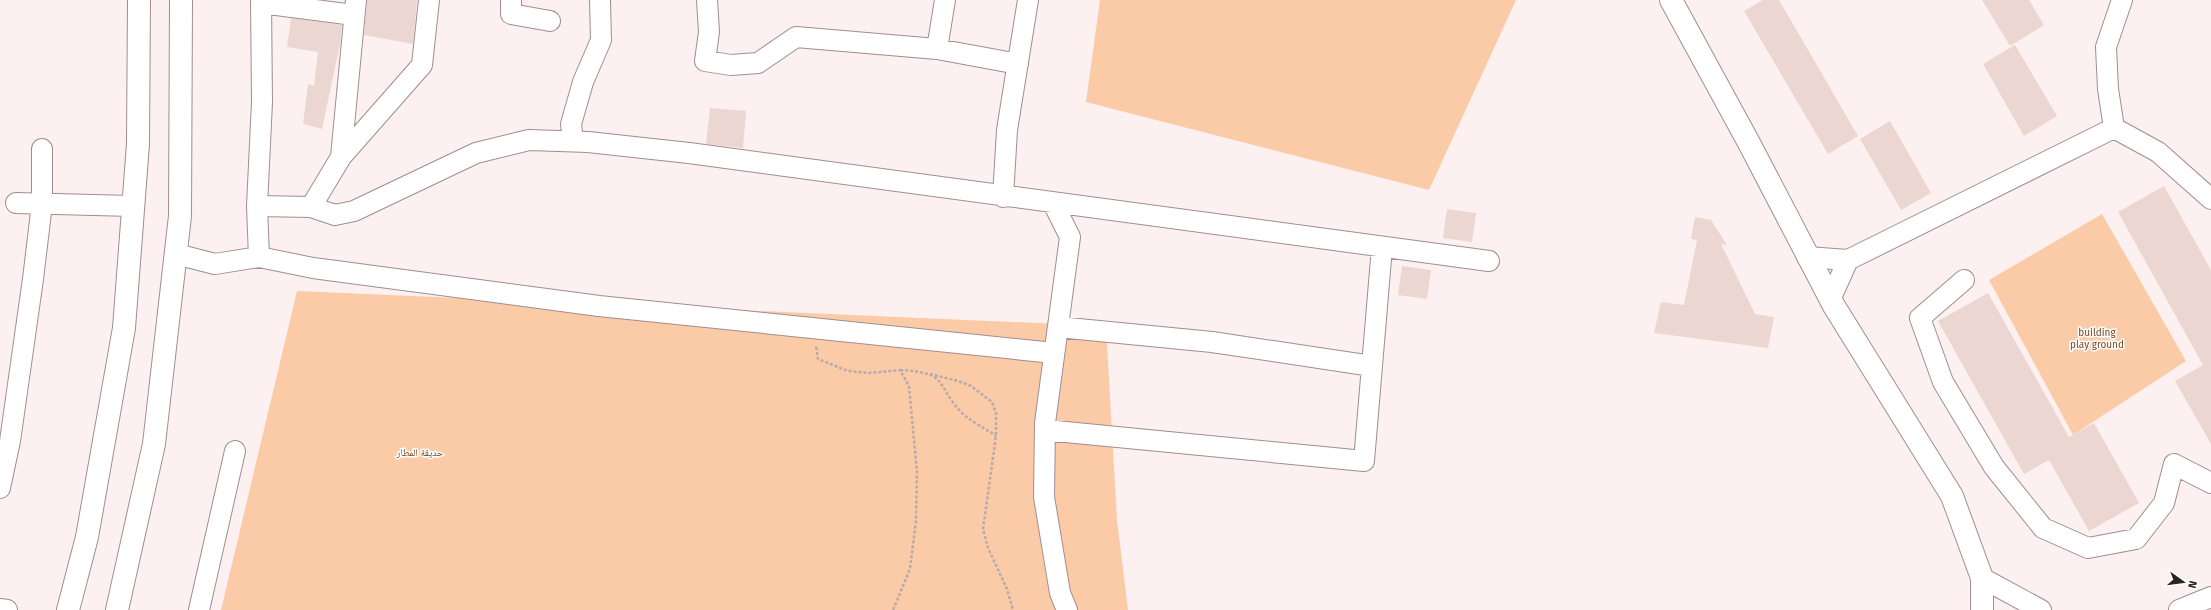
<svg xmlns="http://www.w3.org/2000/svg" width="2211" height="610" viewBox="0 0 2211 610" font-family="'Fira Sans','Noto Naskh Arabic',sans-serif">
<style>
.green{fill:#fbcba7}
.building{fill:#ebd6d1}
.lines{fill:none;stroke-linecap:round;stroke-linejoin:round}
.minor-casing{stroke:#a18d8f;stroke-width:22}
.secondary-casing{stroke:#a18d8f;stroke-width:24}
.trunk-casing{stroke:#a18d8f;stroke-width:24}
.path{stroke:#b6abac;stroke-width:2.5;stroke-dasharray:3 2;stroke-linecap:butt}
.minor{stroke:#fff;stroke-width:20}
.secondary{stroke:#fff;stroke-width:22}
.trunk{stroke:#fff;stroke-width:22}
.labels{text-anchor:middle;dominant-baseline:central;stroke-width:3;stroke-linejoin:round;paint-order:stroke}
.park-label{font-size:10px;fill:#734721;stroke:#fff}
</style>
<rect width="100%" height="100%" fill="#fdf0f1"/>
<path class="green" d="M 1100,0 L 1516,0 L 1429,190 L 1086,102 Z
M 2102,214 L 2186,361 L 2073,435 L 1989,280 Z
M 297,291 L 1106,326 L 1117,520 L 1128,610 L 221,610 Z"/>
<path class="building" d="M 367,0 L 417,0 L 413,44 L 364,35 Z
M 1763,0 L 1779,0 L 1858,136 L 1828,154 L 1744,11 Z
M 1982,0 L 2029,0 L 2044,25 L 2010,46 Z
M 291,18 L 342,25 L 340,44 L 322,129 L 303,124 L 308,84 L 314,86 L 318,52 L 287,47 Z
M 2015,45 L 2057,116 L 2024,136 L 1983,64 Z
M 710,108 L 746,111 L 743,148 L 706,144 Z
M 1890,121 L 1931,193 L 1901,210 L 1860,139 Z
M 2164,186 L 2211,270 L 2211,444 L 2175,381 L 2203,365 L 2118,212 Z
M 1447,209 L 1476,213 L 1472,242 L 1443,238 Z
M 1695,217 L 1711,220 L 1727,245 L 1721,244 L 1755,314 L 1774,317 L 1768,348 L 1654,333 L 1661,302 L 1684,305 L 1697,240 L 1691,239 Z
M 1402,266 L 1431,270 L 1427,299 L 1398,295 Z
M 1988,293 L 2069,437 L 2094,423 L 2139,503 L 2089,531 L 2049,460 L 2024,474 L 1938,321 Z"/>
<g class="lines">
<g class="minor-casing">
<path id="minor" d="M 511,0 L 511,14 L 550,21
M 707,0 L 709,32 L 705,61 L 731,65 L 758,63 L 796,37 L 937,49 L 1018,64
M 261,3 L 354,15
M 937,49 L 945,0
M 2114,128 L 2158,152 L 2211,199
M 573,141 L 571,124 L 583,82 L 601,40 L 600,0
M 341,157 L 422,65 L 429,0
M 1003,197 L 1007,130 L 1028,0
M 16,203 L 133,206
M 1053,203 L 1070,237 L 1045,423 L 1044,497 L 1060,593 L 1067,610
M 257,206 L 311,207 L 341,157 L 356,0
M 311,207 L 335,215 L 354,211 L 476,153 L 529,140 L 588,142 L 689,153 L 1489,261
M 176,254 L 215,264 L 259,257 L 257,206 L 262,102 L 261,0
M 259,257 L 313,268 L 599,306 L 1054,353
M 1807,257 L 1848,260 L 1830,300
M 1848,260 L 2114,128 L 2108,89 L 2106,47 L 2122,0
M 1964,280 L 1920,318 L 1943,382 L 1994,467 L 2043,528 L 2088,548 L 2136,539 L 2164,503 L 2174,464 L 2211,483
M 1058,327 L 1212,342 L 1372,366
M 1045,430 L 1364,461 L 1382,247
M 0,488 L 10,441 L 33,279 L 42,204 L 42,149
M 1982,578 L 2041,610
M 0,609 L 7,610
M 199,610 L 235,451
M 2179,610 L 2211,597"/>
</g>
<g class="secondary-casing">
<path id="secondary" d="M 1671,0 L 1749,143 L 1834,306 L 1952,496 L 1982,578 L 1982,610"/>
</g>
<g class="trunk-casing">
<path id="trunk" d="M 68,610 L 87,537 L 124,328 L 138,144 L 139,0
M 117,610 L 154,444 L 180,216 L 181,0"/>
</g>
<path class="path" d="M 816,347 L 818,359 L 848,371 L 870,373 L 900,370 L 909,386 L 917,472 L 916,521 L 910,569 L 893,610
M 900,370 C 950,373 934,383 961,412 C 971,422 985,428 996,436
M 930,374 L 958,381 L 971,386 L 992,402 L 996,413 L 996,436 L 983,529 L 988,548 L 1007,589 L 1013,610"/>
<use href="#minor" class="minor"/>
<use href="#secondary" class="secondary"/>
<use href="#trunk" class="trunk"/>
</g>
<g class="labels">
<g class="park-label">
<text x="2097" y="333">building<tspan x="2097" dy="12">play ground</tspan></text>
<text x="420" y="453">حديقة المطار</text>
</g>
</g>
<g transform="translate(2183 582) rotate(104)" stroke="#ffffff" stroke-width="3" paint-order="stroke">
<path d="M0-3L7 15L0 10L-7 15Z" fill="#2b2324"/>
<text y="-6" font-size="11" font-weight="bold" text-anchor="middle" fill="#2b2324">N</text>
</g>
</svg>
